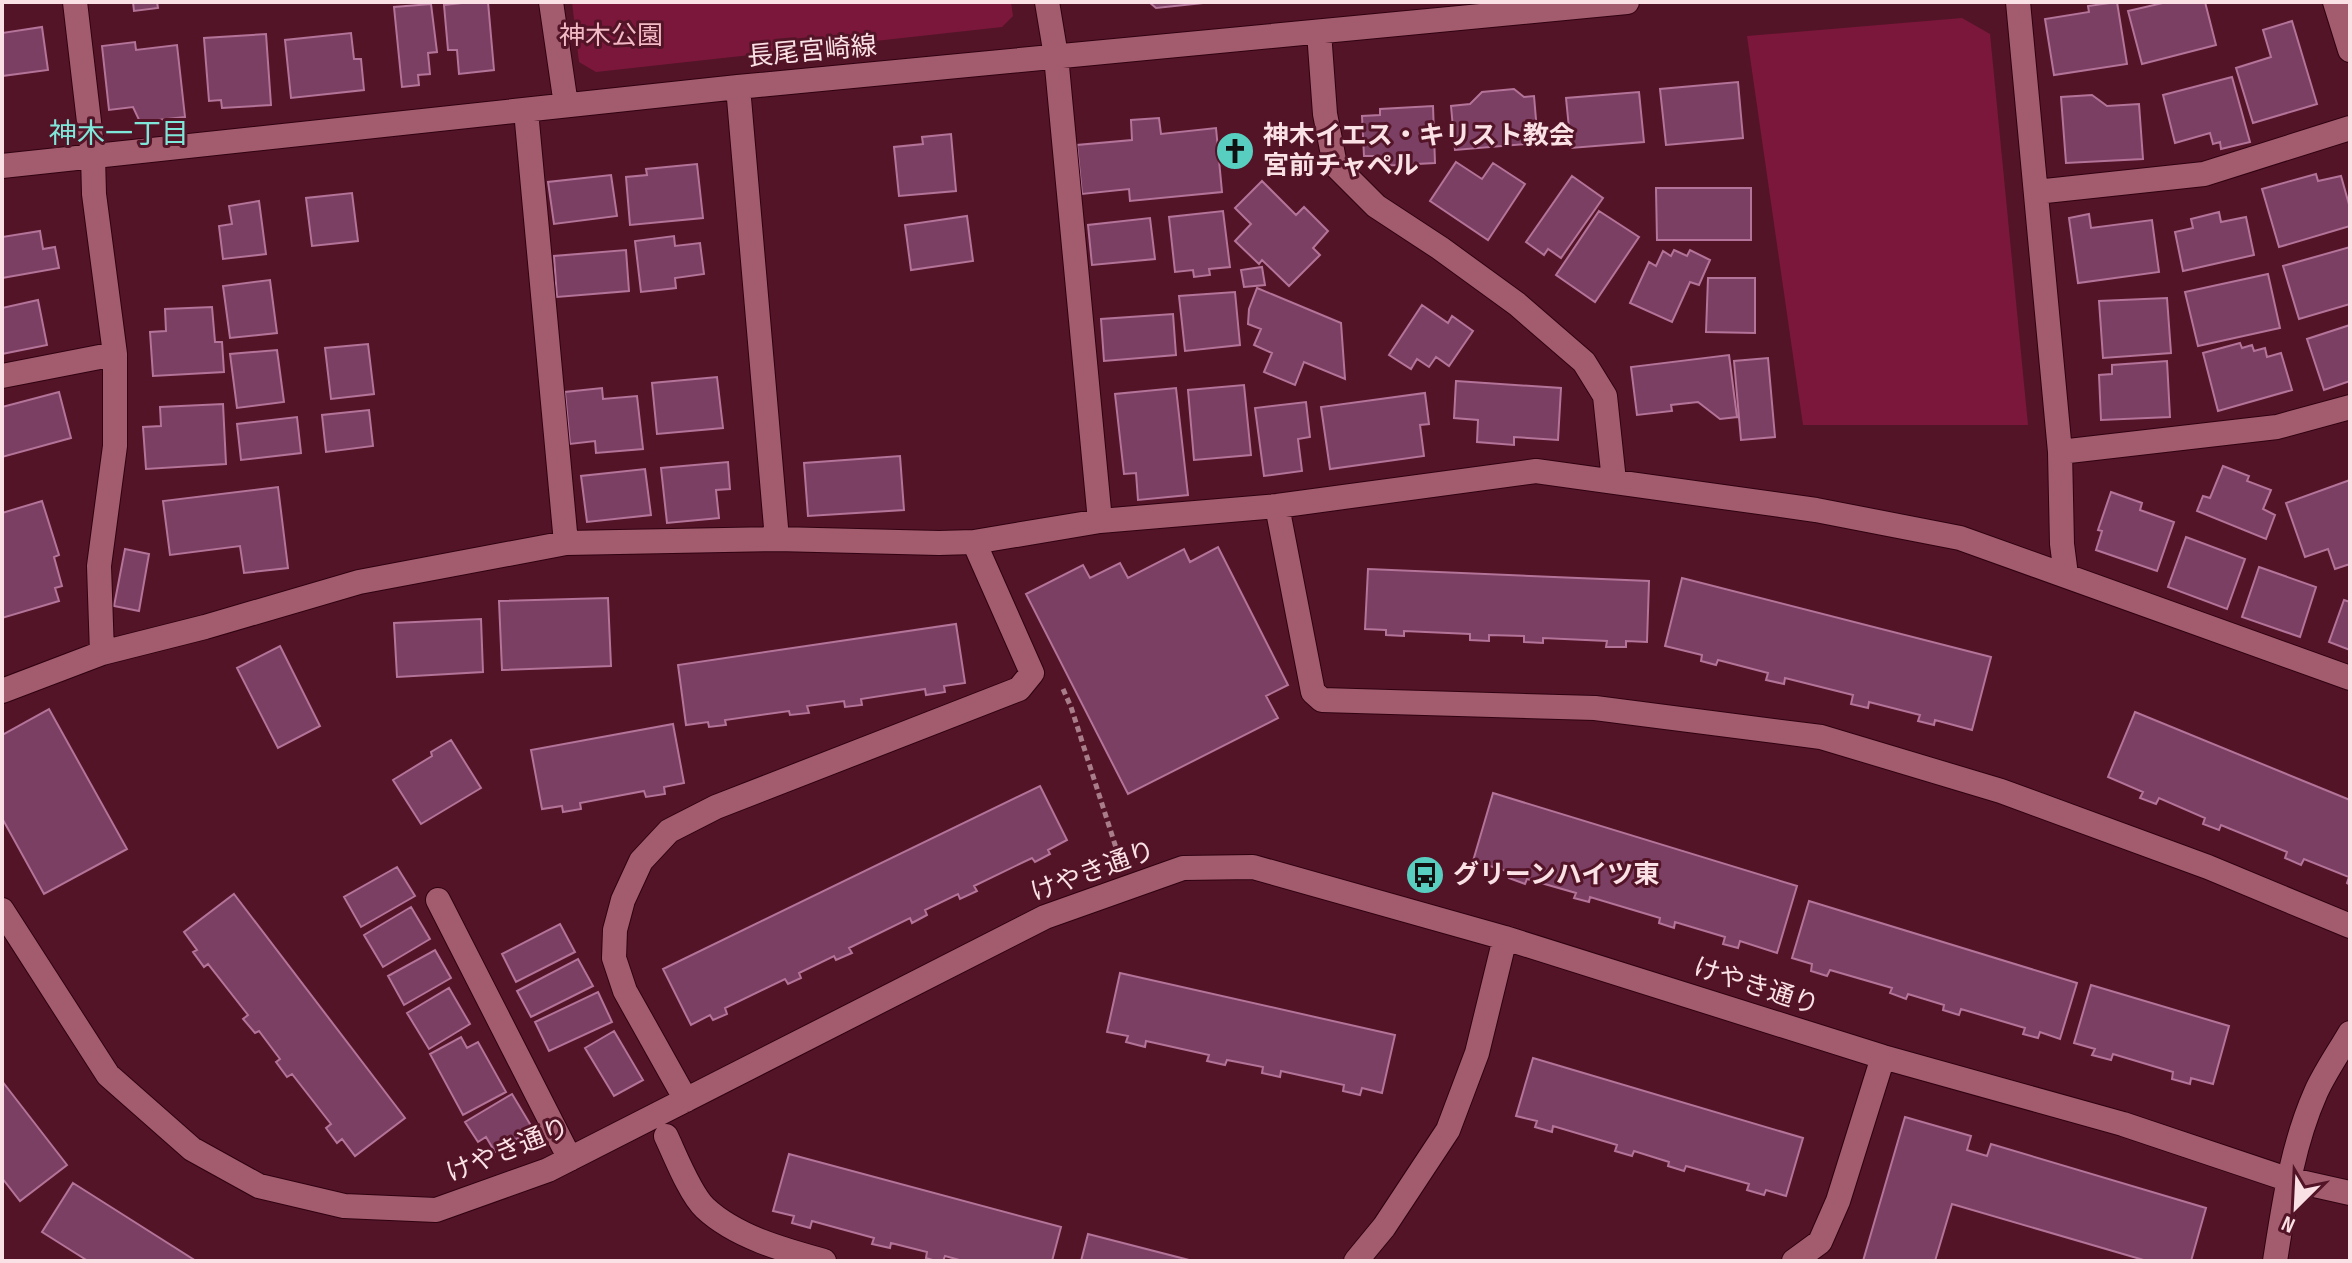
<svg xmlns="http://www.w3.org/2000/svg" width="2352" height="1263" viewBox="0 0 2352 1263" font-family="'Sofia Sans Condensed','Noto Sans JP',sans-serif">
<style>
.green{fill:#7b173b}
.building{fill:#7a3f62;stroke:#b47398;stroke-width:2}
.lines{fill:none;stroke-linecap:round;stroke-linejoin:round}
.minor-casing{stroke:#300212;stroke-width:26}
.path{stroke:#a97d89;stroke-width:5;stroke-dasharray:6 4;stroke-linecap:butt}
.minor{stroke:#a25c6d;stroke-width:24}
.labels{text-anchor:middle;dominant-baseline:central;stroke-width:6;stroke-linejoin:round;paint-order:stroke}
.park-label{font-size:26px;fill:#f2bac5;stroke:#531428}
.street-label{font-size:26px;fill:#fae1e5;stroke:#531428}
.poi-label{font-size:26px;font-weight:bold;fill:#fae1e5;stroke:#531428;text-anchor:start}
.neighbourhood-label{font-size:28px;fill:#7fe7da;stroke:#531428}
</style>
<rect width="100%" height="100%" fill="#531428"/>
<path class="green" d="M 572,2 L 1011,2 L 1013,16 L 1002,27 L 596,72 L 579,62 Z
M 1962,18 L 1990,34 L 2028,425 L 1803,425 L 1747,36 Z"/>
<path class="building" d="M 133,2 L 157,2 L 158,8 L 134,11 Z
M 471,2 L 488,2 L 494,70 L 459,74 L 457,50 L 448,50 L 444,5 Z
M 1149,2 L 1213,2 L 1156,8 Z
M 2117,2 L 2127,64 L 2054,75 L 2045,19 L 2089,12 L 2088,6 Z
M 2167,2 L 2205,2 L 2216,45 L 2142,64 L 2128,11 Z
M 431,4 L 437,52 L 428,53 L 430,74 L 418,75 L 419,85 L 402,87 L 394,7 Z
M 2292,21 L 2317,104 L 2253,123 L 2236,68 L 2271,57 L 2263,30 Z
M 42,27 L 48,70 L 2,76 L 2,33 Z
M 351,33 L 354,59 L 361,59 L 364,90 L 291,98 L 285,40 Z
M 266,34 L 271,105 L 222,108 L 221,100 L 209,101 L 204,38 Z
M 135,42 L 136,50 L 177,45 L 185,117 L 140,122 L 133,107 L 109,110 L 102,46 Z
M 2232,77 L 2250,142 L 2221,149 L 2220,142 L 2213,144 L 2210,133 L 2175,143 L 2163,95 Z
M 1738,82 L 1743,138 L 1666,145 L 1660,89 Z
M 1514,89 L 1524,97 L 1534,96 L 1538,143 L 1455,150 L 1451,106 L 1470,104 L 1482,92 Z
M 1639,92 L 1644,142 L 1571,148 L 1566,98 Z
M 2092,95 L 2107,106 L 2139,104 L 2143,159 L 2066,163 L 2061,97 Z
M 1433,106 L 1435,163 L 1380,166 L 1379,156 L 1364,156 L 1362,116 L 1380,115 L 1380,109 Z
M 1159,118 L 1161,134 L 1216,128 L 1222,192 L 1130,201 L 1129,189 L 1082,194 L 1077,145 L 1132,140 L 1131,120 Z
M 951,134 L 956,191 L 899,196 L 894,147 L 923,144 L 922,137 Z
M 1456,162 L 1482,179 L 1493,163 L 1525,184 L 1488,240 L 1430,201 Z
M 697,164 L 703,218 L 630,225 L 626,177 L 647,175 L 646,169 Z
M 2316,174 L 2318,181 L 2341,176 L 2350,208 L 2350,226 L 2279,247 L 2262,189 Z
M 611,175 L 617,216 L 554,224 L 548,182 Z
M 1572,176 L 1603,198 L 1561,258 L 1548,249 L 1544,255 L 1526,242 Z
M 1262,181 L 1296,215 L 1304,207 L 1328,231 L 1313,248 L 1320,255 L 1289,286 L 1262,260 L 1259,264 L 1235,241 L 1251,224 L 1235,208 Z
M 1656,188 L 1751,188 L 1751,240 L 1657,240 Z
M 352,193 L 358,241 L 312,246 L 306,198 Z
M 259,201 L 266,254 L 223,259 L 219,226 L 232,224 L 229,206 Z
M 1223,211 L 1230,267 L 1209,269 L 1210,275 L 1194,277 L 1193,270 L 1175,272 L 1169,217 Z
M 1599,211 L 1639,237 L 1595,302 L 1556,275 Z
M 2219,212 L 2221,222 L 2246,217 L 2254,255 L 2183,271 L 2175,232 L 2193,228 L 2191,219 Z
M 2089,214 L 2091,228 L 2152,220 L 2159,272 L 2078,283 L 2069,218 Z
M 967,216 L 973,261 L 911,270 L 905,225 Z
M 1150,218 L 1155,259 L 1092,265 L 1088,225 Z
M 40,231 L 43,249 L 55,247 L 59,268 L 2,278 L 2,237 Z
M 674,236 L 675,246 L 700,243 L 704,274 L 675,278 L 676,288 L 641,292 L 635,241 Z
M 2350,247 L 2350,304 L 2299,319 L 2283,266 Z
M 626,250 L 629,291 L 557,297 L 554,256 Z
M 1674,250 L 1687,256 L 1690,250 L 1710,260 L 1699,285 L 1690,282 L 1672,322 L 1630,303 L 1649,262 L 1656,266 L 1663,251 L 1671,256 Z
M 1262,267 L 1265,285 L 1244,287 L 1241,270 Z
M 2268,274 L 2280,328 L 2198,346 L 2185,292 Z
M 1708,278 L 1755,278 L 1755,333 L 1706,332 Z
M 270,280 L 277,333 L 230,338 L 223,286 Z
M 1257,288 L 1341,323 L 1345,379 L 1304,362 L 1295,385 L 1264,372 L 1272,353 L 1254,345 L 1261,329 L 1248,324 L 1249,309 Z
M 1235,292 L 1240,345 L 1185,351 L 1179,296 Z
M 2167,298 L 2171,353 L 2103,358 L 2099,301 Z
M 38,300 L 47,345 L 2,354 L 2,308 Z
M 1422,305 L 1448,323 L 1452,316 L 1473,331 L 1449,366 L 1436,357 L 1429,367 L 1417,359 L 1411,369 L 1389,355 Z
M 212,307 L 215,342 L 222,342 L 224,372 L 153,376 L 150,332 L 166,331 L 165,309 Z
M 1173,314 L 1176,355 L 1104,361 L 1101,319 Z
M 2350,325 L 2350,381 L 2324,390 L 2307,339 Z
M 2240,343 L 2242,348 L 2252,345 L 2254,351 L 2265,348 L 2267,357 L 2281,353 L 2292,390 L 2218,411 L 2203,353 Z
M 368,344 L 374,394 L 331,399 L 325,348 Z
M 277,350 L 284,402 L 237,408 L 230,354 Z
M 1729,355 L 1737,417 L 1720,419 L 1698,402 L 1671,405 L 1672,411 L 1637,415 L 1631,367 Z
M 1768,358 L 1775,437 L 1741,440 L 1734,361 Z
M 2167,361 L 2170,417 L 2101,420 L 2099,375 L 2112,374 L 2112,365 Z
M 717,377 L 723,428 L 657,434 L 652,383 Z
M 1456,381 L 1561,388 L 1558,440 L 1514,437 L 1514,445 L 1477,442 L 1478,420 L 1454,418 Z
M 1244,385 L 1251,455 L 1194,460 L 1188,390 Z
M 602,388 L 603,399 L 637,396 L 643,449 L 596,453 L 595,441 L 570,444 L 565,392 Z
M 1176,388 L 1188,495 L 1138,500 L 1136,473 L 1124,474 L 1115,394 Z
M 59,392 L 71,438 L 2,457 L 2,407 Z
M 1425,393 L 1429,424 L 1420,425 L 1424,456 L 1330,469 L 1321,407 Z
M 1306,402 L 1310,437 L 1298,439 L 1302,471 L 1264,476 L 1255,408 Z
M 223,404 L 226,464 L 146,469 L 143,427 L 161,426 L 160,407 Z
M 369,410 L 373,446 L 326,452 L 322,415 Z
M 297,417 L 301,453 L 241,460 L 237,424 Z
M 900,456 L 904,510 L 808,516 L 804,463 Z
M 728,462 L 730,489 L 716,490 L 719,518 L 667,523 L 661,468 Z
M 2223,466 L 2249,476 L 2247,481 L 2271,490 L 2263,509 L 2275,515 L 2266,539 L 2197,511 L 2203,496 L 2210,498 Z
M 645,469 L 651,515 L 587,522 L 581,476 Z
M 2350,480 L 2350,564 L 2335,569 L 2328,549 L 2305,557 L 2286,503 Z
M 278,487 L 288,568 L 244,573 L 240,546 L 170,555 L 163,501 Z
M 2111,492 L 2142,503 L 2140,510 L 2174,522 L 2157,571 L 2096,550 L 2102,531 L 2098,530 Z
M 42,501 L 59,555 L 54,557 L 62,586 L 55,588 L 59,601 L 2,618 L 2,513 Z
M 2186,537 L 2245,559 L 2227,609 L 2168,587 Z
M 1218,547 L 1288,685 L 1266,696 L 1278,718 L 1128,794 L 1026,594 L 1083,565 L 1090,578 L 1120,563 L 1128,578 L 1184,549 L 1190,562 Z
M 125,549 L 149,554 L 139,611 L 114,606 Z
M 2259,567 L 2316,587 L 2300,637 L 2242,617 Z
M 1368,569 L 1649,581 L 1647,642 L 1626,641 L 1626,647 L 1606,647 L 1607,641 L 1543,638 L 1543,643 L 1524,642 L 1524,636 L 1489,635 L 1489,641 L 1470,640 L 1470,634 L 1404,631 L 1404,636 L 1386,635 L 1386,630 L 1365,629 Z
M 1682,578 L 1991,657 L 1972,730 L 1935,720 L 1934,725 L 1918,721 L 1920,715 L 1869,702 L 1868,708 L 1851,704 L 1853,695 L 1785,678 L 1784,684 L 1766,680 L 1768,673 L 1718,660 L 1716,665 L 1701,661 L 1702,655 L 1665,646 Z
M 608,598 L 611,666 L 502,670 L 499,601 Z
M 2344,600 L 2350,602 L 2350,650 L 2329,642 Z
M 481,619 L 483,672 L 397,677 L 394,623 Z
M 956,624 L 965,683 L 944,686 L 945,692 L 926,695 L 925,689 L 861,699 L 862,705 L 845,707 L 844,701 L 807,706 L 809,713 L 790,715 L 789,711 L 725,720 L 726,725 L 709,727 L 708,722 L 686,725 L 678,665 Z
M 280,646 L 320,726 L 278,748 L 237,668 Z
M 49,709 L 127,849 L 44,894 L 2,818 L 2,735 Z
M 2135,712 L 2350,800 L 2350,885 L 2347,883 L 2349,877 L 2304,859 L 2301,865 L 2285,858 L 2287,852 L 2221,825 L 2219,830 L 2203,824 L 2205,818 L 2159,798 L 2156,804 L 2140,798 L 2143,792 L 2108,777 Z
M 673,724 L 684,783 L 664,787 L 665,794 L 646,797 L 644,791 L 580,803 L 581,809 L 563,812 L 562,806 L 542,809 L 531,750 Z
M 451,740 L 481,788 L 421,824 L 393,780 L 432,756 L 431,752 Z
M 1040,786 L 1067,840 L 1048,850 L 1050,854 L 1035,862 L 1032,858 L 974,886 L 977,891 L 960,899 L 958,894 L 925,910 L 927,915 L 912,923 L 910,918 L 849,948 L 852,953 L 836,960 L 834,956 L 799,973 L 801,978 L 788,984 L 785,979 L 725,1008 L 727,1014 L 713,1020 L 710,1015 L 691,1025 L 663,969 Z
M 1493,793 L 1797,886 L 1777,953 L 1740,941 L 1738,948 L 1723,944 L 1725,937 L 1675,922 L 1674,928 L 1659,923 L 1660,918 L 1590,897 L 1589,902 L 1574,898 L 1576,893 L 1527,879 L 1525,884 L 1509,878 L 1510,872 L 1473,861 Z
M 397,867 L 415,896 L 361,927 L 344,897 Z
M 234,894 L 405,1118 L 355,1156 L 342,1139 L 337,1143 L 326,1128 L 331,1124 L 292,1074 L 287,1077 L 276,1062 L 280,1059 L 259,1031 L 255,1033 L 243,1019 L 248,1015 L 208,964 L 204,967 L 193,952 L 197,950 L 184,932 Z
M 1809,901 L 2077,983 L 2060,1039 L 2040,1032 L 2038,1038 L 2023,1034 L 2025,1028 L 1961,1009 L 1959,1015 L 1943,1010 L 1944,1005 L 1908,994 L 1906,999 L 1890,993 L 1892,988 L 1830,970 L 1827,976 L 1811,971 L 1812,964 L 1792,958 Z
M 411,907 L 430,939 L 383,967 L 364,935 Z
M 560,924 L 575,952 L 516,982 L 502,954 Z
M 435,950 L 451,978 L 404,1005 L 388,976 Z
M 578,959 L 593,986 L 531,1017 L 517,991 Z
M 1120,973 L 1395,1035 L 1382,1093 L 1362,1088 L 1360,1095 L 1343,1091 L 1344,1085 L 1281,1071 L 1280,1077 L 1262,1073 L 1263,1067 L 1227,1060 L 1225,1065 L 1207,1061 L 1209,1055 L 1146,1041 L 1145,1047 L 1126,1042 L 1128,1036 L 1107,1032 Z
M 2091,985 L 2229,1026 L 2213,1084 L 2191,1078 L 2190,1084 L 2172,1079 L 2173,1072 L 2113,1054 L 2111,1060 L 2092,1055 L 2095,1049 L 2074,1043 Z
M 449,988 L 470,1024 L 429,1049 L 407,1013 Z
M 598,992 L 612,1022 L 549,1051 L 535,1022 Z
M 614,1031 L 643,1080 L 614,1096 L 585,1048 Z
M 461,1037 L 467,1048 L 478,1042 L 506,1092 L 463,1115 L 430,1054 Z
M 1533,1058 L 1803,1138 L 1786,1196 L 1766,1190 L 1764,1195 L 1747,1190 L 1749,1184 L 1686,1166 L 1684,1171 L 1668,1166 L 1669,1162 L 1634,1151 L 1632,1156 L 1615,1151 L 1617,1145 L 1553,1126 L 1552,1132 L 1535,1127 L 1537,1121 L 1516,1116 Z
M 2,1081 L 67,1165 L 20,1201 L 2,1178 Z
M 512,1094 L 533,1129 L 495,1152 L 486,1137 L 478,1142 L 465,1122 Z
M 1905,1117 L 1971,1136 L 1967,1150 L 1987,1156 L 1991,1144 L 2206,1208 L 2191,1261 L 2147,1261 L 1952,1204 L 1935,1261 L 1863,1261 Z
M 789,1154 L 1061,1227 L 1052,1261 L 963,1261 L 945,1256 L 943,1261 L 936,1261 L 926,1258 L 927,1252 L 891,1243 L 890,1248 L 872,1244 L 874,1238 L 812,1221 L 810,1228 L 792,1223 L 794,1216 L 773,1211 Z
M 73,1183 L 196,1261 L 88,1261 L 42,1232 Z
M 1088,1234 L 1193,1261 L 1081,1261 Z"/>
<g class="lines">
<g class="minor-casing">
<path id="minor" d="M 75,2 L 93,156 L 94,194 L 115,354 L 115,446 L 99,566 L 102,653
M 551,2 L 566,105
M 1047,2 L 1056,56 L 1100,521
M 2018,2 L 2060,452 L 2062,544 L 2066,575
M 2335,2 L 2350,50
M 1319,32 L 1325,114 L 1335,165 L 1376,206 L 1440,248 L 1517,304 L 1584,362 L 1605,396 L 1614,481
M 738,87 L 777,539
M 526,111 L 566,543
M 2,166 L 738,87 L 1627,2
M 2036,192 L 2204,174 L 2350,128
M 2,376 L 115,354
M 2060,452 L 2277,427 L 2350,407
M 1277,506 L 1313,692 L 1322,700 L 1595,708 L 1821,737 L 2001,791 L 2208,867 L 2350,926
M 2,691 L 102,653 L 205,627 L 359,582 L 566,543 L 777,539 L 939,543 L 974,542 L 1100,521 L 1277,506 L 1536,471 L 1816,510 L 1960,538 L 2350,678
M 438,900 L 570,1159
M 2,910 L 108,1075 L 192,1149 L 259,1186 L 344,1206 L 436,1210 L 548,1170 L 1045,917 L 1183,868 L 1253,867 L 1505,938 L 1883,1057 L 2123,1124 L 2287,1179 L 2350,1193
M 686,1100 L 625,991 L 614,958 L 615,930 L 623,900 L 641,861 L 669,831 L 716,807 L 1019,689 L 1032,673 L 974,542
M 666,1136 C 675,1155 690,1194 705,1208 C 736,1237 784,1250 824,1261
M 1356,1261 L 1384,1227 L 1448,1130 L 1477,1053 L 1505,938
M 1794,1261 L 1820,1242 L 1838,1201 L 1883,1057
M 2275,1261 C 2284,1204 2292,1146 2316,1092 C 2325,1072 2339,1052 2350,1033"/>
</g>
<path class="path" d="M 1063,689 L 1071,707 L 1118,854"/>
<use href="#minor" class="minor"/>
</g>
<defs>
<g id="church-disc" transform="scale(2)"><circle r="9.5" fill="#58cec0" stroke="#531428"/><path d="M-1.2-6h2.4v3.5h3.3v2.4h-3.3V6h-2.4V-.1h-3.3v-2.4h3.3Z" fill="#111"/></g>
<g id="bus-disc" transform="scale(2)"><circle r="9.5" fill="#58cec0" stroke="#531428"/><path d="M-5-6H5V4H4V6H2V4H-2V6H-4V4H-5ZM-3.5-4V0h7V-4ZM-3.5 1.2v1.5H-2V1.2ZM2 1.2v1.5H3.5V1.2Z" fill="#111"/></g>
</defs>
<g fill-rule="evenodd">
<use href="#church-disc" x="1235" y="151"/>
<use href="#bus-disc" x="1425" y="875"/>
</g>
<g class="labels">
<g class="park-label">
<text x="611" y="36">神木公園</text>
</g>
<g class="street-label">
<text transform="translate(812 52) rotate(-5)">長尾宮崎線</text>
<text transform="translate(1093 872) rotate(-20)">けやき通り</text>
<text transform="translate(1756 987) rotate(18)">けやき通り</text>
<text transform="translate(508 1151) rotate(-22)">けやき通り</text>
</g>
<g class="poi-label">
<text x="1263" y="136">神木イエス・キリスト教会<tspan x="1263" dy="30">宮前チャペル</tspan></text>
<text x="1453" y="875">グリーンハイツ東</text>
</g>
<g class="neighbourhood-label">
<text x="119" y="134">神木一丁目</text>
</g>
</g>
<rect width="2352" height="1263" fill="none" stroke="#fae1e5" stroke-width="8"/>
<g transform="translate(2296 1207) rotate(204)" stroke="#531428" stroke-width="6" paint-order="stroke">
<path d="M0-6L14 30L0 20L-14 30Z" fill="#fae1e5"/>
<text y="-12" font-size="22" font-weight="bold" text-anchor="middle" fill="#fae1e5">N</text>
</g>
</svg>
